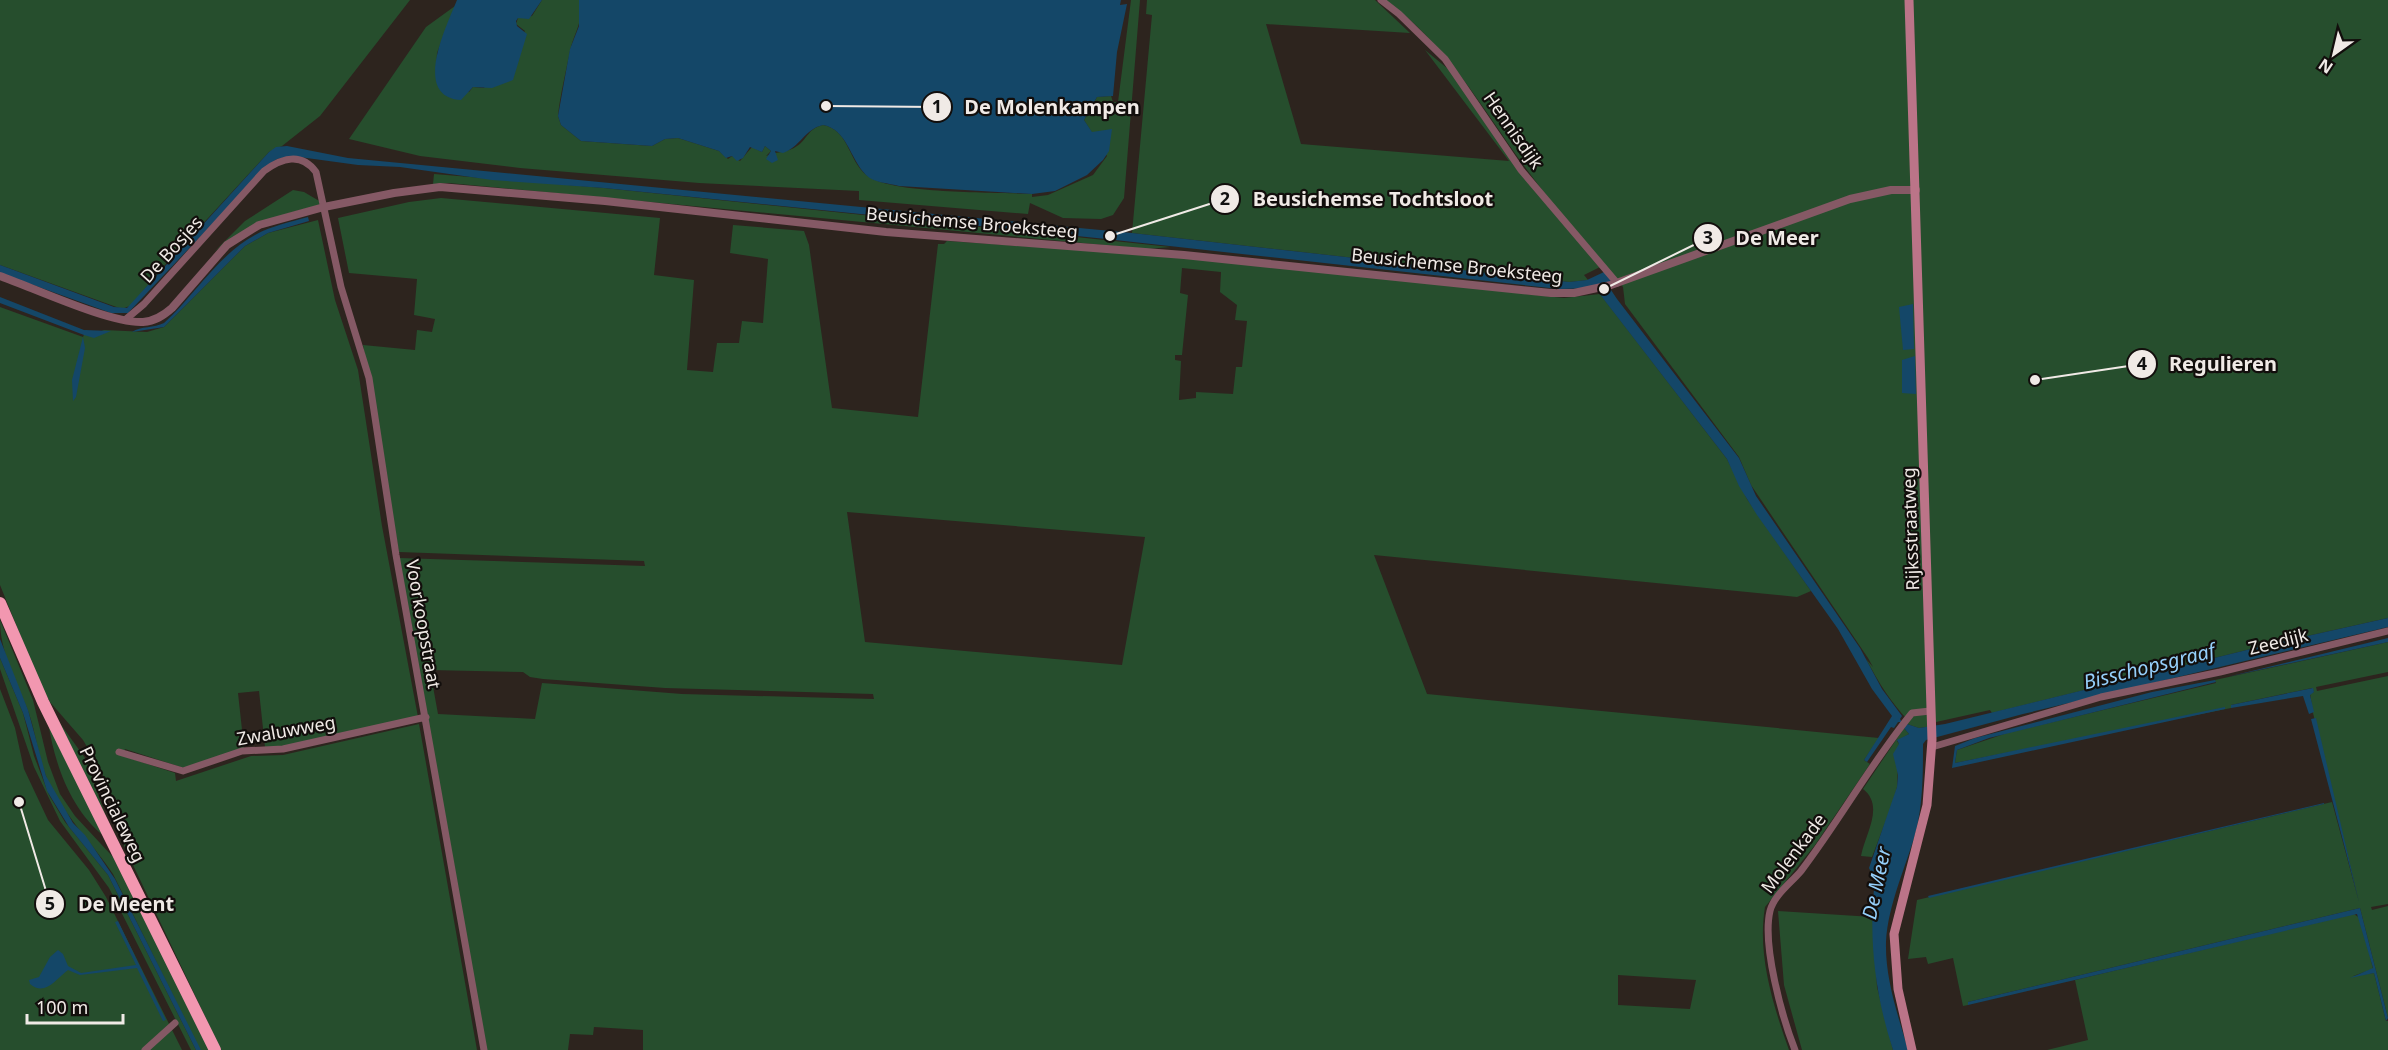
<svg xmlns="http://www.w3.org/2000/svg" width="2388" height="1050" viewBox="0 0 2388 1050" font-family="'Noto Sans',sans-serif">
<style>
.green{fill:#264e2d;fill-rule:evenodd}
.water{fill:#144768}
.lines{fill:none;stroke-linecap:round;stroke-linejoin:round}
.minor{stroke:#855965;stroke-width:7}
.tertiary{stroke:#855965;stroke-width:8}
.secondary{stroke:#bb7488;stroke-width:9}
.trunk{stroke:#f297b0;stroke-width:12}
.labels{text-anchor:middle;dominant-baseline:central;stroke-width:4.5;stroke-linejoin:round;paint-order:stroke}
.street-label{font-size:18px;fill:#f0eae6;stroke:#120e0c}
.water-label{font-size:20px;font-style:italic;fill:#95cffa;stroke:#120e0c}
.leader{fill:none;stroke:#f0eae6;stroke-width:2}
.callout-dot{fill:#f0eae6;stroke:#120e0c;stroke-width:2}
.mark-label{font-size:18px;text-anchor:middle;font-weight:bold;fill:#111}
.callout-label{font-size:20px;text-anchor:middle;font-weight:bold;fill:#f0eae6;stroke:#120e0c;stroke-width:4.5;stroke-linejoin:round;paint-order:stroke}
</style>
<rect width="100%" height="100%" fill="#2d241e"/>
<path class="green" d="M 0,0 L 410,0 L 320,116 L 282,146 L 269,152 L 163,267 L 132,305 L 122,309 L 0,265 Z
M 542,0 L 579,0 C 586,17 573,35 570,51 C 566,72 560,95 558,116 L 561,125 L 581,141 L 652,146 L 665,139 L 678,138 L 719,151 L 728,159 L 732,156 L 740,161 L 752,147 L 762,152 L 765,146 L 771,151 L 766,156 C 777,151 788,153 797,146 C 808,139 807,129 823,125 C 851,130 848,166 871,178 C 899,194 996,192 1032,194 L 1032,197 L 1048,195 L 1093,175 L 1107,156 L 1084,120 L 1097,97 L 1111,96 L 1113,102 L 1118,102 L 1131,0 L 1140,0 L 1124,198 L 1113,215 L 1101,219 L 1063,218 L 1030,203 L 1028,214 L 859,200 L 859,191 L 699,183 L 520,168 L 420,156 L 349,139 L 426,27 L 455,6 L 437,53 L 436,81 L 469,92 L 473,87 L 484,88 L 525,31 L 516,24 L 518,18 L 532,16 Z
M 1147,0 L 1375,0 L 1410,33 L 1266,24 L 1301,144 L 1509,161 L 1425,50 L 1453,73 L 1526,174 L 1600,267 L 1584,275 L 1588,280 L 1569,282 L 1132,233 L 1152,15 L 1146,14 Z
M 1385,0 L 2388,0 L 2388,618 L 2263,646 L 1992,713 L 1990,710 L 1927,724 L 1927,727 L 1919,728 L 1907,724 L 1909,721 C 1891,703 1879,683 1866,659 L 1873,667 L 1868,658 L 1751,485 L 1739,457 L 1625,304 L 1623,287 C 1591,246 1555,209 1525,167 C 1481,107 1447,44 1385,0 Z
M 434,174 L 604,188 L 1171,247 L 1146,249 L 1115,246 L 449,183 L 433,184 Z
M 293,190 L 304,192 L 321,202 L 318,206 C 282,213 242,227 214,252 L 245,221 Z
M 441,198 L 660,218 L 654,275 L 694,280 L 687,370 L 713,372 L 717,343 L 739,343 L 742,321 L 763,323 L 768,259 L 730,253 L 733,225 L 804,231 L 809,245 L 832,408 L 918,417 L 938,244 L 944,244 L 947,241 L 1188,257 L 1564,298 L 1600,294 L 1727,459 L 1747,499 L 1811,591 L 1797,597 L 1374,555 L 1427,694 L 1879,738 L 1864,760 L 1870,764 L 1815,845 L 1765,907 C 1757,955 1773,1005 1789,1050 L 643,1050 L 643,1030 L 594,1027 L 593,1035 L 570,1034 L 568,1050 L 486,1050 L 399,558 L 645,566 L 644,561 L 399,552 L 363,345 L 415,350 L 417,330 L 432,332 L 435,319 L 414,315 L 417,279 L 349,273 L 338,218 L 409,202 ZM 1182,268 L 1221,272 L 1220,292 L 1237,305 L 1235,320 L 1247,321 L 1242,367 L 1236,367 L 1233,394 L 1196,392 L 1196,398 L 1179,400 L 1181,361 L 1175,360 L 1175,355 L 1182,355 L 1188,295 L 1180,293 ZM 847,512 L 1145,537 L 1122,665 L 865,642 ZM 430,670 L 523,672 L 530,677 L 543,679 L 665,688 L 873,694 L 874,699 L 682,694 L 542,683 L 535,719 L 438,714 ZM 1618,975 L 1696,980 L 1690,1009 L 1618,1005 Z
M 318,220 L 335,300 L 358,370 L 382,526 L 418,717 L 290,746 L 265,747 L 259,691 L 238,693 L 244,748 L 184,768 L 125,749 L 123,756 L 175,773 L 176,781 L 251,756 L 283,755 L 419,724 L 477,1050 L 221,1050 L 124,846 L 102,772 L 83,740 L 50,702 L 40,684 L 0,585 L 0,307 L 83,337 L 86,330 L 95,334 L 104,330 L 147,332 L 164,327 L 245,246 L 268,233 Z
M 0,620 L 33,700 L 48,762 L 60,794 L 75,816 L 113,857 L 211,1050 L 200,1050 L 113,874 C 93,844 68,820 51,787 C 38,762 37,734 27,708 C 15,679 0,651 0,620 Z
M 2388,642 L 2388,672 L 2316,687 L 2317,691 L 2388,676 L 2388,904 L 2371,907 L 2372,910 L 2388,906 L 2388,1018 L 2360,908 L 1968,1002 L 1968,1005 L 1963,1006 L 1953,958 L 1928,964 L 1926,957 L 1908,959 L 1917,900 L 2332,802 L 2359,902 L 2313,713 L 2310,693 L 2314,692 L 2312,688 L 2231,705 L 2231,708 L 1955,763 L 1957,750 L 2007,733 L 2216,683 L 2215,680 Z
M 0,658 L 23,713 L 34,756 L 49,795 L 65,822 L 108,875 L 196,1050 L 191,1050 L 109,888 L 60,821 L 34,767 L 0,669 Z
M 0,689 L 15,728 L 24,769 L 48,820 L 89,870 L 106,897 L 182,1050 L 0,1050 Z
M 48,722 L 105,837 C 70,809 55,765 48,722 Z
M 59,722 L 85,758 L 108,822 Z
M 1904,728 L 1909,734 L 1897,741 L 1899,744 L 1897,787 L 1893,802 L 1872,857 L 1861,856 C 1865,834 1885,806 1863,789 Z
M 1778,911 L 1873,917 L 1877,987 L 1893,1050 L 1802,1050 L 1784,985 Z
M 2354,914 L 2361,919 L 2373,969 L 2353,976 L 2374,973 L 2386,1021 L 2388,1021 L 2388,1050 L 2047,1050 L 2088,1040 L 2075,980 Z"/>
<path class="water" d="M 457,0 L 542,0 L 529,19 L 518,18 L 516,21 L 517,26 L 527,34 L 513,80 L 492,88 L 473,87 L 461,100 C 411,97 447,25 457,0 Z
M 579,0 L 1121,0 L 1120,5 L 1127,4 L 1117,52 L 1113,96 L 1097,97 L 1084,120 L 1092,132 L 1112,129 L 1109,151 L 1103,160 L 1087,175 L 1055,191 L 1032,194 L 899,186 C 889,183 874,183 866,175 C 850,159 847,129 823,125 C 805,129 800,147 783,153 L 775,151 L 778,160 L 772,163 L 766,159 L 771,151 L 765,146 L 762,152 L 750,147 L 743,158 L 737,161 L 732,156 L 726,158 L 719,151 L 678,138 L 665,139 L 652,146 L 581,141 L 561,125 L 558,116 L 570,49 L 579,26 Z
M 287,146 L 348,158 L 1132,233 L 1569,282 L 1587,280 L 1604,272 L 1612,280 L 1607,284 L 1617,299 L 1739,458 L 1756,496 L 1860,648 L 1882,689 L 1902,716 L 1900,719 L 1902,722 L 1898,722 L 1894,728 L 1891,727 L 1867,762 L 1864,760 L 1892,716 L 1872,689 L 1838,629 L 1757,515 L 1739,486 L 1727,459 L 1595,288 L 1559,289 L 1106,239 L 604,188 L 492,180 L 400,167 L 358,165 L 292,156 L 277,159 L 267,166 L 128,313 L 111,313 L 0,273 L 0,265 L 114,307 L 127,308 L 269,152 L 276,147 Z
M 308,217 L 309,221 L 268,233 L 245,246 L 164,327 L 132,332 C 141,326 154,328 164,323 C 195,295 218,255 255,235 C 271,226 290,222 308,217 Z
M 0,297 L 84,330 L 111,331 L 94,338 L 84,335 L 0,303 Z
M 1913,304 L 1914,349 L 1903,350 L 1899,307 Z
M 83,337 L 85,348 L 76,397 L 73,401 L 72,380 Z
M 1915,356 L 1916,394 L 1902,393 L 1902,360 Z
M 2388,618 L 2388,627 L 2023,714 L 1926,740 L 1923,744 C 1923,773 1923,802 1916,831 C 1906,867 1888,904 1886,942 C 1885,979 1898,1015 1908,1050 L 1893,1050 C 1875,995 1868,937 1875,880 L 1869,868 L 1897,787 L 1898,775 L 1893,754 L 1899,744 L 1897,740 L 1909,734 L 1904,728 L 1907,724 L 1919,728 L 1945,724 L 2263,646 Z
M 2388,638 L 2388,642 L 2227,677 Z
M 0,639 L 28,710 L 46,776 L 73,823 L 85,835 L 115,879 L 201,1050 L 196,1050 L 108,875 L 69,827 L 47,791 L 23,713 L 0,658 Z
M 2215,680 L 2216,682 L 1989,738 L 1957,750 L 1955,763 L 2225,707 L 2225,709 L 1952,768 L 1955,746 L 1975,738 L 2152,692 Z
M 2313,688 L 2314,692 L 2310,695 L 2314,712 L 2309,714 L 2303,696 L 2231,708 L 2231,705 Z
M 2316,718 L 2359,902 L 2311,719 Z
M 2324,803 L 2324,804 L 1929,898 L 1928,896 Z
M 2360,908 L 2388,1018 L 2386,1021 L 2374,973 L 2350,978 L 2373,968 L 2357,914 L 1968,1005 L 1968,1002 Z
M 118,921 L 166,1020 L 163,1021 L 137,968 L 80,975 L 68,970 C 56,979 45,997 30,984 L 29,980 L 39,977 L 50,957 L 58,950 L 63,954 L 68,966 L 81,973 L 136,965 L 115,922 Z"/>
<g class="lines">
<path class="minor" d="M 1381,0 L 1399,14 L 1445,59 L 1521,170 L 1617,283
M 125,320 L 144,304 L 264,171 C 282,158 301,152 316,172 L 341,287 L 369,378 L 396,555 L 484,1050
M 1932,747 L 2101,697 L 2220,672 L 2388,631
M 119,752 L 183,771 L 242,751 L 283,749 L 426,717
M 145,1050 L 175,1023
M 1795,1050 C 1782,1017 1762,945 1770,911 C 1774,895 1791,883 1801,871 C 1840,820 1871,763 1912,713 L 1930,711"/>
<path class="tertiary" d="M 0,276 C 34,288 111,324 143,322 C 155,321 163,316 172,308 L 227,245 L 259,225 L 324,207 L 394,193 L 440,187 L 605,201 L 886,232 L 1184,255 L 1551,293 L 1574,293 L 1611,285 L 1850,199 L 1891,190 L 1916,190"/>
<path class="secondary" d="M 1909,0 L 1932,740 L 1927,805 L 1894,934 L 1898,989 L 1912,1050"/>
<path class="trunk" d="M 0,603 L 43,702 L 215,1050"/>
</g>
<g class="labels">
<g class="street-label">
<text transform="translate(1514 130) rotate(55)">Hennisdijk</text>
<text transform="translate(972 222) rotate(5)">Beusichemse Broeksteeg</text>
<text transform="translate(171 249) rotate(-48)">De Bosjes</text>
<text transform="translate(1457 265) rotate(6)">Beusichemse Broeksteeg</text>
<text transform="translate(1910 529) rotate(-92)">Rijksstraatweg</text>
<text transform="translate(424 624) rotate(80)">Voorkoopstraat</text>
<text transform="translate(2278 641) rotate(-14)">Zeedijk</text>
<text transform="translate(286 730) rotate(-10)">Zwaluwweg</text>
<text transform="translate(113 804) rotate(64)">Provincialeweg</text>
<text transform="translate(1793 853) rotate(-53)">Molenkade</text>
</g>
<g class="water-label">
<text transform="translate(2149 666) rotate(-14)">Bisschopsgraaf</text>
<text transform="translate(1876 883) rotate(-78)">De Meer</text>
</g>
</g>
<path class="leader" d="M826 106L937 107M1110 236L1225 199M1604 289L1708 238M2035 380L2142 364M19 802L50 904"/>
<g class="callout-dot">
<circle cx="826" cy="106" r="6"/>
<circle cx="1110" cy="236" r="6"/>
<circle cx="1604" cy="289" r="6"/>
<circle cx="2035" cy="380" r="6"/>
<circle cx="19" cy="802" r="6"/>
<circle cx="937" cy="107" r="15"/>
<circle cx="1225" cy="199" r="15"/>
<circle cx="1708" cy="238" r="15"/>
<circle cx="2142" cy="364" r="15"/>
<circle cx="50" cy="904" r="15"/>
</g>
<g class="mark-label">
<text x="937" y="113">1</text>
<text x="1225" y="205">2</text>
<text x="1708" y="244">3</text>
<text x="2142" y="370">4</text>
<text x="50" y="910">5</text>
</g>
<g class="callout-label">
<text x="1052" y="114">De Molenkampen</text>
<text x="1373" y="206">Beusichemse Tochtsloot</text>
<text x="1777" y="245">De Meer</text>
<text x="2223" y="371">Regulieren</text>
<text x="126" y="911">De Meent</text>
</g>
<g transform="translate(2334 54) rotate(214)" stroke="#120e0c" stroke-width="4.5" paint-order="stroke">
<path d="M0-4.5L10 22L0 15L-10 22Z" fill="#f0eae6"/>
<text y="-9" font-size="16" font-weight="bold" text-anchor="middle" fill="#f0eae6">N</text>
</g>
<path d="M27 1014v9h96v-9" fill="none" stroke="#f0eae6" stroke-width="3"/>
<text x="36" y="1014" font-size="18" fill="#f0eae6" stroke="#120e0c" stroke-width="4.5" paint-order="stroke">100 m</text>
</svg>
